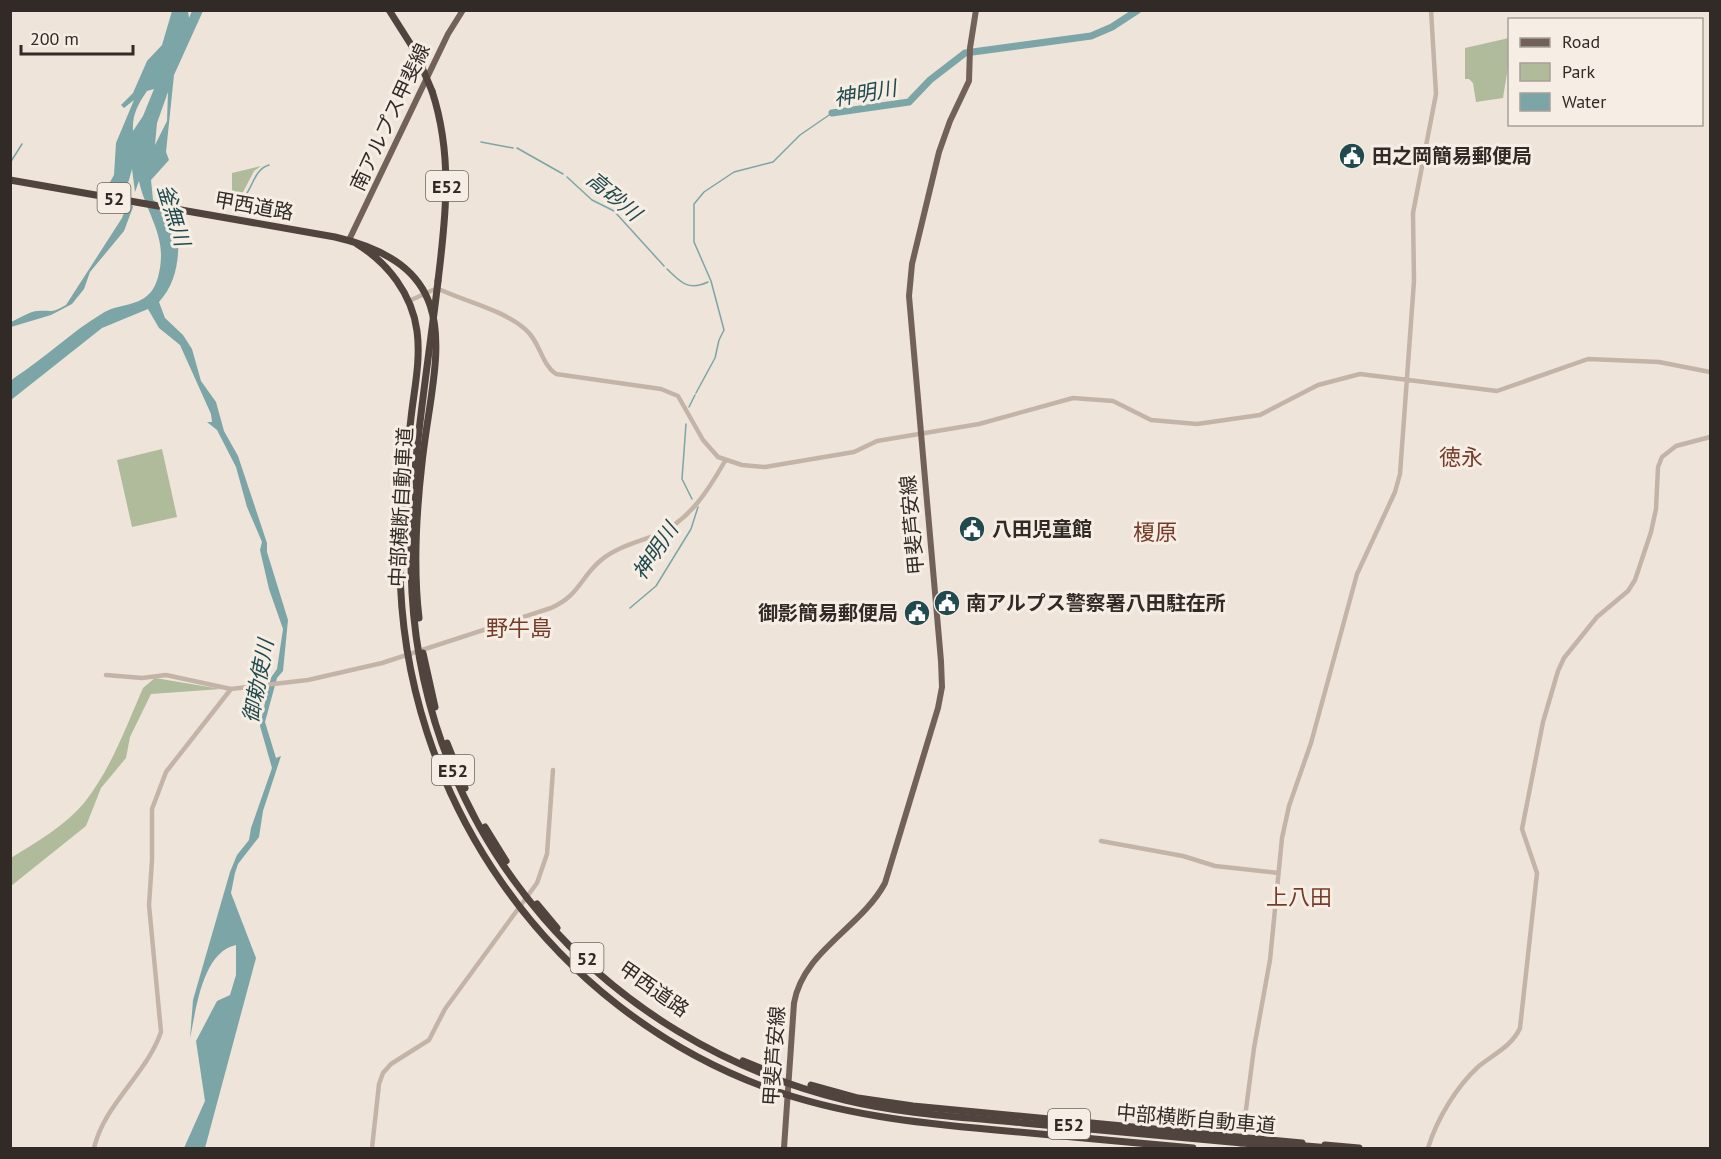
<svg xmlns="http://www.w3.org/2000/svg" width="1721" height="1159" viewBox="0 0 1721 1159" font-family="'PT Sans','Noto Sans JP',sans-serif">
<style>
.green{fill:#b0bb9b}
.water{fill:#7ca5a7;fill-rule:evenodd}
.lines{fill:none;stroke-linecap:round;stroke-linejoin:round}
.stream{stroke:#7ca5a7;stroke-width:1.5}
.river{stroke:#7ca5a7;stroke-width:7}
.minor{stroke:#c4b4a7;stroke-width:4.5}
.major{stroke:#726159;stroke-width:6}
.highway{stroke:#51443e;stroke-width:7}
.highway-bridge{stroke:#51443e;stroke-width:7}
.labels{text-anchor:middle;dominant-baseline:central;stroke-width:6;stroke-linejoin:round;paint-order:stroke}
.shield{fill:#f6eee5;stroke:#6c655f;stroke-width:1.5}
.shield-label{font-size:18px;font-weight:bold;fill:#312a26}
.street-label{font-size:20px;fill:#312a26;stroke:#f6eee5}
.poi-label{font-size:20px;font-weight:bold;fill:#312a26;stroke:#f6eee5;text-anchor:start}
.water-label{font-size:21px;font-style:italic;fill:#214a4e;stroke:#f6eee5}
.quarter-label{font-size:22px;fill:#773c29;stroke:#f6eee5}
</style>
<rect width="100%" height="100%" fill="#eee4d9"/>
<path class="green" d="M 1509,38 L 1509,61 L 1503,98 L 1476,102 L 1473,83 L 1469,79 L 1465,79 L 1465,48 Z
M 261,166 L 254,171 L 241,196 L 232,197 L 232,173 Z
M 162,449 L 177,517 L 132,527 L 117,460 Z
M 155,678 L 221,689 L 151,694 L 130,737 L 126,758 L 101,788 L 86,826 L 11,886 L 11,858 C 36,842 65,826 84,803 C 111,769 126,727 143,688 Z"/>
<path class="water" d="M 172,11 L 188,11 L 189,18 L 192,11 L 203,11 L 174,75 L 166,152 L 169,160 L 151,180 L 153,200 L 178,216 C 179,247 181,278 159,302 L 165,318 L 183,335 L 192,349 L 201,381 L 216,402 L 224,431 L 238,456 L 267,543 L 267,552 L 288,620 L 283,671 L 277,678 L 265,722 L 276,758 L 281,756 L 263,811 L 259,837 L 238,864 L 235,873 L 231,893 L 256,958 L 205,1148 L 184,1148 L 205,1101 L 196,1041 L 217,1001 L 230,995 L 236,975 L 236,945 C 202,952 196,1011 190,1038 L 193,1000 L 230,872 L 237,855 L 249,840 L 251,828 L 272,768 L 260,726 L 270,679 L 277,669 L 283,629 L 269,589 L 260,550 L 262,542 L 247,507 L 236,467 L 217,430 L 207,422 L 212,422 L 211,414 L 180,345 L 159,328 L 148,309 L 102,328 L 11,400 L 10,382 L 14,378 C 45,358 71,332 103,313 C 117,304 136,307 149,294 C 158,286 161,267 161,255 C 161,229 144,206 139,181 L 135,192 L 132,169 L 125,194 L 133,207 L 124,231 L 90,272 L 84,289 L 72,304 L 51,315 L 11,327 L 11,322 C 18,319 30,311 38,311 C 54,310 49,314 66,305 L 122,218 L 126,208 L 116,187 L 114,193 L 105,191 L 114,175 L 116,143 L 134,100 L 124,108 L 121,105 L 133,93 L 147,61 L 162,45 ZM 154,89 L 143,116 L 133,131 C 132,115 138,104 147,91 ZM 168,92 L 167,121 L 155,145 L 157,123 Z"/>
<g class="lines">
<path class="stream" d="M 481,142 L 513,148
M 517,148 L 563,174
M 10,163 L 22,144
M 567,177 L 592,200 L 614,211 L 664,266
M 238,200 C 253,196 251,170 269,165
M 667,269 C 681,283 689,291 708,282
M 696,393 L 715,358 L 719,340 L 724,330 L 711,281 L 694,242 L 694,204 L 704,192 L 734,172 L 773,162 L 800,135 L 832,113
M 689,407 L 695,395
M 686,424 L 682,479 L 692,499
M 630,608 L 656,586 L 691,529 L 698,507"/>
<path class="river" d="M 832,113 L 909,102 L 930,80 L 965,53 L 1091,36 L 1112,27 L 1138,10"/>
<path class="minor" d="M 409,301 L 433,290 L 441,290 C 467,302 503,310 525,329 C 540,341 541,364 556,374 L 661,389 L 678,396 L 703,440 L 718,457 L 742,465 L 765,467 L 854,452 L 877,441 L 979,424 L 1073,398 L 1113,401 L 1151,420 L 1197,424 L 1260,415 L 1318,385 L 1360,374 L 1497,391 L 1588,359 L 1659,362 L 1710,372
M 106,675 L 142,678 L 166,675 L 231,689 L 308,680 L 382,663 L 551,608 C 579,596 580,578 600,561 C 616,547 639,542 658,534 C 690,520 709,489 725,461
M 1101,841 L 1183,856 L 1215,866 L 1278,873
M 94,1148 C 105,1103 146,1075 161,1032 L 149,905 L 152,860 L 152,809 L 166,772 L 231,689
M 372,1148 L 379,1084 L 383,1073 L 391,1064 L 429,1040 L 445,1009 L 537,883 L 547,854 L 553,770
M 1241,1148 L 1254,1048 L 1270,960 L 1282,838 L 1289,806 L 1311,743 L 1357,574 L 1395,492 L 1400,474 L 1414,281 L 1413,213 L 1436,94 L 1431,10
M 1428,1148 C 1437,1119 1456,1087 1479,1066 C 1494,1054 1512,1046 1520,1028 L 1537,873 L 1522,829 L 1543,722 L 1558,671 L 1564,658 L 1597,617 L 1628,591 L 1635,580 L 1651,532 L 1656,509 L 1658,467 L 1662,457 L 1676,446 L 1710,437"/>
<path class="major" d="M 349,240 L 448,34 L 463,10
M 784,1148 L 794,1003 C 803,951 861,928 885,883 L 938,708 L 942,687 L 941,661 L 909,296 L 912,264 L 939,152 L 950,121 L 969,81 L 970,48 L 976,10"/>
<path class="highway" d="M 389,10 L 415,51
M 432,91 C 453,155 446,216 438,281
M 10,180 L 335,237 C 473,269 433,360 422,463 C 416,515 413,567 419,618
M 357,244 C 388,263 412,294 417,331 C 421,360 414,390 411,418 C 405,467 400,516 400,564 C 401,796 549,1008 767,1088 C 841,1115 918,1123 996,1130 C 1062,1136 1127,1142 1193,1148
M 423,653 L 435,707
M 447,743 L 465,788
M 485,827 L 506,861
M 537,904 L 557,928
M 743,1061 L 777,1075
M 811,1085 L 858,1098 L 913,1106 L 1302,1143
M 1325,1145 L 1359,1148"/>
<path class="highway-bridge" d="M 415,51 L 432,91
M 438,281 C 426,384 406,490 412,593 C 426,842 605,1042 845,1100 C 903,1114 964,1117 1023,1123 C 1114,1131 1206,1140 1297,1148
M 1294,1145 L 1330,1148"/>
</g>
<defs>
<g id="civic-disc" transform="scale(1.35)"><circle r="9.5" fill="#214a4e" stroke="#f6eee5"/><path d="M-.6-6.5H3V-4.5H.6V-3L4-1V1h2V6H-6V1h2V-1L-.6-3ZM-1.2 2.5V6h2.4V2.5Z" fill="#fff"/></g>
</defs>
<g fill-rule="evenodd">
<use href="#civic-disc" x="1352" y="156"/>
<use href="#civic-disc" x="972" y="529"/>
<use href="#civic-disc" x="947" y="603"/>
<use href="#civic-disc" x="917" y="613"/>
</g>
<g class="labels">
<g class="shield">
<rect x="426" y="171" width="42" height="30" rx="4.5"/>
<rect x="97.5" y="183" width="33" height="30" rx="4.5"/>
<rect x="432" y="755" width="42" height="30" rx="4.5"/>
<rect x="570.5" y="943" width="33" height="30" rx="4.5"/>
<rect x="1048" y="1109" width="42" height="30" rx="4.5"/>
</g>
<g class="shield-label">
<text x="447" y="186">E52</text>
<text x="114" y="198">52</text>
<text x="453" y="770">E52</text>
<text x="587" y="958">52</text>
<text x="1069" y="1124">E52</text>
</g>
<g class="street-label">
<text transform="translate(390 117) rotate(-65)">南アルプス甲斐線</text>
<text transform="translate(254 206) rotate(10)">甲西道路</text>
<text transform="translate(401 507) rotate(-87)">中部横断自動車道</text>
<text transform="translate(912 525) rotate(-95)">甲斐芦安線</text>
<text transform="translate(654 989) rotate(35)">甲西道路</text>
<text transform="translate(774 1056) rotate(-86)">甲斐芦安線</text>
<text transform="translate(1196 1119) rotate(5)">中部横断自動車道</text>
</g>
<g class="poi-label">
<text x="1372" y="156">田之岡簡易郵便局</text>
<text x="992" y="529">八田児童館</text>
<text x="966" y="603">南アルプス警察署八田駐在所</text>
<text x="898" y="613" text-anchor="end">御影簡易郵便局</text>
</g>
<g class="water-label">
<text transform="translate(865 93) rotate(-10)">神明川</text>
<text transform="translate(614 196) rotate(40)">高砂川</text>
<text transform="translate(174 215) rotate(73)">釜無川</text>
<text transform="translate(655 551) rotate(-56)">神明川</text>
<text transform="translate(258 681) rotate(-79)">御勅使川</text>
</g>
<g class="quarter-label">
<text x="1461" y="457">徳永</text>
<text x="1155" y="532">榎原</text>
<text x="519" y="628">野牛島</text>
<text x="1299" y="897">上八田</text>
</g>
</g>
<rect width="1721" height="1159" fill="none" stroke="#312a26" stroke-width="24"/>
<rect x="1508" y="18" width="195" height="108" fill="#f6eee5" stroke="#a7a099" stroke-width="1.5"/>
<rect x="1520" y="38" width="30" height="9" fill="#726159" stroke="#a7a099" stroke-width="1.5"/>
<text x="1562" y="48" font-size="18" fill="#312a26">Road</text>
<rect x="1520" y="63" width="30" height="18" fill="#b0bb9b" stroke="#a7a099" stroke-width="1.5"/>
<text x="1562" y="78" font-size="18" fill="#312a26">Park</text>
<rect x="1520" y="93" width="30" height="18" fill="#7ca5a7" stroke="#a7a099" stroke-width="1.5"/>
<text x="1562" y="108" font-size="18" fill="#312a26">Water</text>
<path d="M21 45v9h112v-9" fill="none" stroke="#312a26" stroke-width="3"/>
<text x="30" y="45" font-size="18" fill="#312a26" stroke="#f6eee5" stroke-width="4.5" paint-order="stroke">200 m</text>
</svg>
